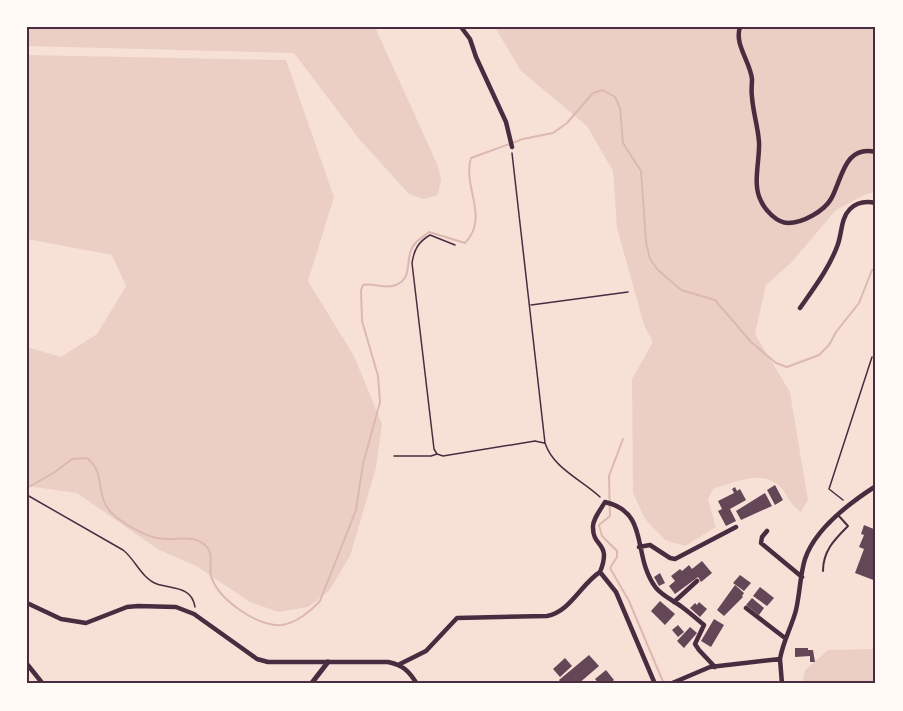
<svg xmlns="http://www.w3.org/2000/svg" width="903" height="711" viewBox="0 0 903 711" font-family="Commissioner,sans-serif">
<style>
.green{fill:#ebcfc5}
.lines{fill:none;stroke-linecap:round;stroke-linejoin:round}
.stream{stroke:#dcb8b0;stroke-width:2}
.building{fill:#644757}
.path{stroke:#4a2c40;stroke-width:1.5}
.service{stroke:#4a2c40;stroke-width:2}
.minor{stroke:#4a2c40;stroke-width:4.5}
.tertiary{stroke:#4a2c40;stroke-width:5}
.neatline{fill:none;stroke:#4a2c40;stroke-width:2}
</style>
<rect width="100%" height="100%" fill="#f7e1d7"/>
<path class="green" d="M 27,27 L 375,27 L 437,164 L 441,179 L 438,195 L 423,199 L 409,194 L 359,139 L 294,53 L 27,46 Z
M 495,27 L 876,27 L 876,192 L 864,195 L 836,210 L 791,263 L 766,285 L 755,334 L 790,392 L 808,500 L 801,512 C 792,506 789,499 783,490 C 765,467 736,482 713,489 L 708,500 L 716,527 L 685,546 L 665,540 L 645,519 L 633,493 L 632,379 L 653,342 L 644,325 L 617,228 L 613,171 L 587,126 L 521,71 Z
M 27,55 L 286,60 L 334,197 L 308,281 L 354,356 L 382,424 L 376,468 L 350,556 L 329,591 L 308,607 L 278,612 L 250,602 L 196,566 L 159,550 L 77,493 L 27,486 L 27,347 L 61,357 L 97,334 L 126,286 L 112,255 L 27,239 Z
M 876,649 L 876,684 L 802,684 L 805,670 L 828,650 Z"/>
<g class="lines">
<path class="stream" d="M 623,439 L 609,476 L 610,516 L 599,525 L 602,536 L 617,551 L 617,557 L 610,568 L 629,601 L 664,684
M 27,488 L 55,472 L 72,459 L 87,458 C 108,474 92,498 116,517 C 127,525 143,535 157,538 C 173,542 192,533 205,545 C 216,555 207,568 212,579 C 221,601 258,627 282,625 C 296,623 311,611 320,601 L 356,510 L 363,464 L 380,402 L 378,376 L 362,321 L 361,290 L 363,285 C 374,282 384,290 396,285 C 413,278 405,261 412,248 C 415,241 423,237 429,232 L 465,243 C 490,217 462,186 471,158 L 523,139 L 553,133 L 567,123 L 593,93 L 603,90 L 615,97 L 620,108 L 623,143 L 641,171 L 646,242 L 650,259 L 658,270 L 681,290 L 715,300 L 751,342 L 776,363 L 787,367 L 819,355 L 829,345 L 836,332 L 859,303 L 872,270 L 876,270"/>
</g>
<path class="building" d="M 775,485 L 783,500 L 775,505 L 767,490 Z
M 735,487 L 737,491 L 740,489 L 746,500 L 730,509 L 736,521 L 726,526 L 718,511 L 722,509 L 718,501 L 734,493 L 732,489 Z
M 765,493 L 772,506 L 741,520 L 736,511 Z
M 864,525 L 876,530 L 876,581 L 855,573 L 864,549 L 859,547 L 864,535 L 861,534 Z
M 702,561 L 712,573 L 701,582 L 698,577 L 675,594 L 669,586 L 675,581 L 671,576 L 680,569 L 682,571 L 689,565 L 692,569 Z
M 660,573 L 665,583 L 659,586 L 654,577 Z
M 740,575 L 751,583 L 744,591 L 733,583 Z
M 735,585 L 744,593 L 742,596 L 743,597 L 724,616 L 717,610 Z
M 760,587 L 774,598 L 767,606 L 753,596 Z
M 752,598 L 764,608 L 759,615 L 746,605 Z
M 660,601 L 675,614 L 665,625 L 651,611 Z
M 699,602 L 707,609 L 700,617 L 690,608 L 695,603 L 697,605 Z
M 714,619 L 724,625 L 711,647 L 701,641 Z
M 678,625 L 684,632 L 678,637 L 672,630 Z
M 690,627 L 697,633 L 684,648 L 677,641 Z
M 795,648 L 808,648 L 808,650 L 813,650 L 815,662 L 810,662 L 810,656 L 795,657 Z
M 589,655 L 599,666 L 578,684 L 559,684 L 561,683 L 559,680 Z
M 565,658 L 572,666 L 560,677 L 553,669 Z
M 606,670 L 614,680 L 610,684 L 599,684 L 595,679 Z"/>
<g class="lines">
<path class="path" d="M 512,153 L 545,443 C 553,468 582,480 600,497
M 455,245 L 430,235 C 418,242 414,250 412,263 L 434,449 L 437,454 L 443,456 L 535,441 L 544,443
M 531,305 L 628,292
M 394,456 L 431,456 L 437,454
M 27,495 L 123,550 C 135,559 142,579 157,584 C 172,589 192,586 195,607
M 843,500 L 829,489 L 872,357"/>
<path class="service" d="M 823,571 C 823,551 834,540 848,526 L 838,515"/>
<path class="minor" d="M 461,27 L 470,39 L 476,57 L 506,122 L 512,147
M 740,27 C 734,44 750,61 752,79 C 752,85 751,91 752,97 C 753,112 758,127 759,142 C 760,160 752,185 761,201 C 765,210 777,223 788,223 C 803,223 824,211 831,199 C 842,180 844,144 876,152
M 800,308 C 814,288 830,267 838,244 C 842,232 841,218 850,209 C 857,202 867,201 876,203
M 767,531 L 762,537 L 761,543 L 802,577
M 639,547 L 650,545 L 670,558 L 675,559 L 736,527
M 600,572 L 616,592 L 655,684
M 674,602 L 697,581
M 27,603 L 61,619 L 86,623 L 127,607 L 138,606 L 176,607 L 194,614 L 257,659 L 268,662 L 388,662 C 403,665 409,671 417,684
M 746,608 L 785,638
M 780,659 L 782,684
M 27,664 L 43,684
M 400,664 L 426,651 L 457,618 L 547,616 C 570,612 581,584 600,572 C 612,542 593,548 593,528 C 592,520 601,509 605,502 C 651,513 631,555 656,588 C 664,597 673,600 682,607 C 690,613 697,619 704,625 L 695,644 L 699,650 L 715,667
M 670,684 L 710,667 L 780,659 C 783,641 792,626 796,610 C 800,593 800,575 805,559 C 815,529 851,502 876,486"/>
<path class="tertiary" d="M 311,684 L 328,662"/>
</g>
<rect width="903" height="711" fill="none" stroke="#fffaf5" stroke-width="57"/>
<rect x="28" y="28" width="846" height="654" class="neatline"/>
</svg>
